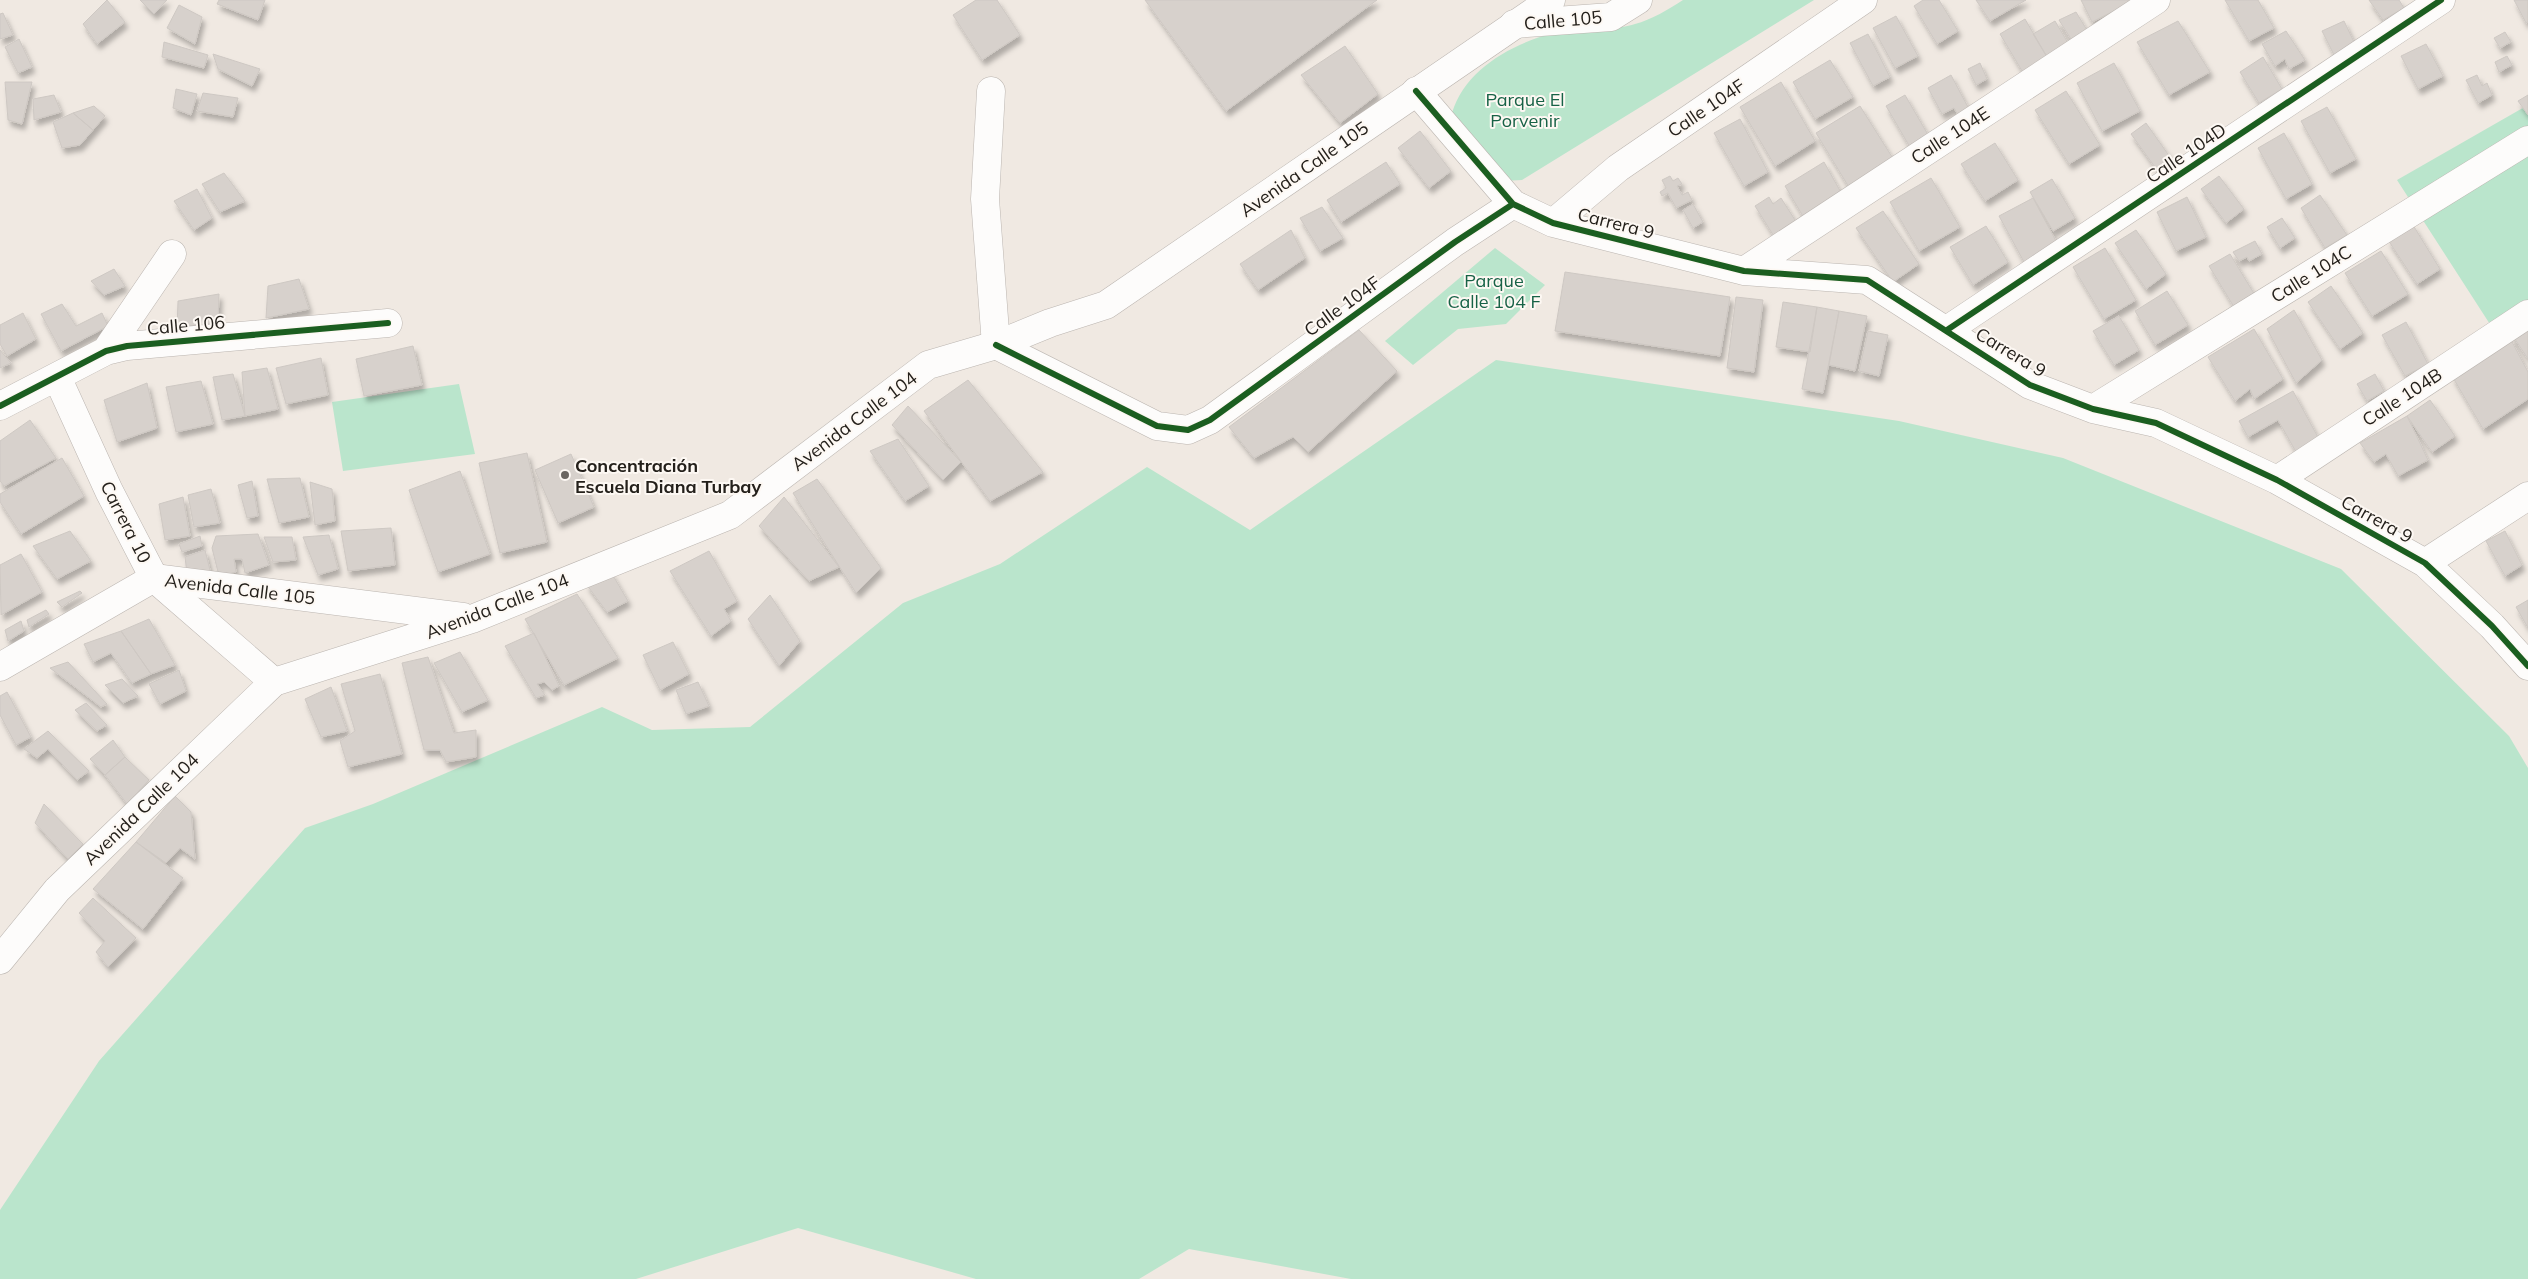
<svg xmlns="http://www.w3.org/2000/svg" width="2528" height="1279" viewBox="0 0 2528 1279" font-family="Mulish,sans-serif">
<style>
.green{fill:#bae5cc}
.building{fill:#d7d1cc;stroke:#cec8c3;filter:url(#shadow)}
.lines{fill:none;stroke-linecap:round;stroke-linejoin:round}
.minor-casing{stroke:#bbb5b0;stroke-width:29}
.major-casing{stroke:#bbb5b0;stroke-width:29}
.minor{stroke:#fdfcfb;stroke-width:28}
.major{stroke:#fdfcfb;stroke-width:28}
.cycleway-casing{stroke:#fdf8f3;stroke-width:9}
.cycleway{stroke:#1b5e20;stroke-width:6}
.poi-dot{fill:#6b6661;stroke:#fdf8f3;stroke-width:2}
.labels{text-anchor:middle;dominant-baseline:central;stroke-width:4;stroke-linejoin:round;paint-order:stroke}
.street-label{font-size:18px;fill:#24201b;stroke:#fdf8f3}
.park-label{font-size:18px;fill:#176246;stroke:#fdf8f3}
.poi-label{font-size:18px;font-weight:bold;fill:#24201b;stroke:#fdf8f3;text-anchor:start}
</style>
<defs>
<filter id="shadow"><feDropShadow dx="3" dy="5.5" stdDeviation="2.5" flood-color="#0004"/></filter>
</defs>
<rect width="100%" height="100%" fill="#f0e9e2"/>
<path class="green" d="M 1683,0 L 1814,0 L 1522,180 L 1503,181 L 1452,113 C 1467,62 1529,35 1578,28 C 1596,26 1618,30 1635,24 C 1651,20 1669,9 1683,0 Z
M 2528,105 L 2528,310 L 2495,332 L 2397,180 Z
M 1495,248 L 1545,285 L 1506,324 L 1458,329 L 1413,365 L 1385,341 Z
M 1496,360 L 1899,421 L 2063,458 L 2341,569 L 2509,736 L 2528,768 L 2528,1279 L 1351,1279 L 1189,1249 L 1139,1279 L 976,1279 L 798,1228 L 636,1279 L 0,1279 L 0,1210 L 99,1061 L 305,828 L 373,804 L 602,707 L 652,730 L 750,727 L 903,603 L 1000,564 L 1147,467 L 1250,530 Z
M 459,384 L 475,454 L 343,471 L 332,402 Z"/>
<path class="building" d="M 107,0 L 125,22 L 97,44 L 83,24 Z
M 140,0 L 167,0 L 154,14 Z
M 219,0 L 265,0 L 258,20 L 217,4 Z
M 976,0 L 997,0 L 1020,35 L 982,60 L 953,15 Z
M 1145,0 L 1377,0 L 1226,111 Z
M 1923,0 L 1939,0 L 1958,31 L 1937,44 L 1914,6 Z
M 1976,0 L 2026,0 L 1990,21 Z
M 2081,0 L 2128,0 L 2130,3 L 2092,22 Z
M 2225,0 L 2258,0 L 2274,28 L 2249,41 Z
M 2369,0 L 2399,0 L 2404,8 L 2383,20 Z
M 2514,0 L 2528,0 L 2528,22 L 2526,23 Z
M 179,5 L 202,17 L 195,44 L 167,28 Z
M 2076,12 L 2090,35 L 2074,44 L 2059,20 Z
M 3,13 L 13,35 L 0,39 L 0,14 Z
M 1896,16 L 1918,56 L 1895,68 L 1873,28 Z
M 2025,19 L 2050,62 L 2025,76 L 2000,34 Z
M 2055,21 L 2071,48 L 2050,62 L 2033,34 Z
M 2178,21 L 2210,72 L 2169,95 L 2137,42 Z
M 2344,21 L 2355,44 L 2334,55 L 2322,31 Z
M 2286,31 L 2305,60 L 2289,69 L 2285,59 L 2275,66 L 2262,44 Z
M 2505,32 L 2511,42 L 2500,48 L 2494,38 Z
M 1868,34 L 1890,77 L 1873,86 L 1850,43 Z
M 19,39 L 32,67 L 18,73 L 5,47 Z
M 164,42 L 208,55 L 204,68 L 162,57 Z
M 2426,44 L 2443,76 L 2418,89 L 2401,56 Z
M 1345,46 L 1378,94 L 1340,123 L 1301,75 Z
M 213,54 L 260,69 L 252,86 L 218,69 Z
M 2507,56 L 2512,65 L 2499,72 L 2495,62 Z
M 2263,57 L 2282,89 L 2259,103 L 2240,72 Z
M 1830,60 L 1853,97 L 1815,119 L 1793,82 Z
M 1980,63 L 1987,79 L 1976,85 L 1968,69 Z
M 2114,63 L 2140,111 L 2102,131 L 2077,83 Z
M 1951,75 L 1969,109 L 1958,115 L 1954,108 L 1942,114 L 1928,88 Z
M 2477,75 L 2482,86 L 2487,83 L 2492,95 L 2478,103 L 2466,80 Z
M 5,82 L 32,82 L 22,124 L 8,120 Z
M 1781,82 L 1815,141 L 1775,166 L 1740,107 Z
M 176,89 L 197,94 L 191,115 L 173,108 Z
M 2066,91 L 2100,145 L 2069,164 L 2035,110 Z
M 203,93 L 238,98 L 233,117 L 197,111 Z
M 54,95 L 61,112 L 34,120 L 33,99 Z
M 1905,95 L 1930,138 L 1911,149 L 1886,106 Z
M 2528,95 L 2528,115 L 2518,101 Z
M 94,106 L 105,116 L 93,130 L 73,113 Z
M 1860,106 L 1894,160 L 1850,189 L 1816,133 Z
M 2327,107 L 2356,159 L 2330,173 L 2301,121 Z
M 73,113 L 93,130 L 80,145 L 62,148 L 53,122 Z
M 1740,119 L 1768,172 L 1744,186 L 1714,133 Z
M 2146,123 L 2175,164 L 2160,174 L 2131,134 Z
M 1420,131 L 1451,171 L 1429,188 L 1398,148 Z
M 2284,133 L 2312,184 L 2286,199 L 2258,148 Z
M 1995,143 L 2018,180 L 1985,201 L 1961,164 Z
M 1386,162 L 1400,184 L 1341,222 L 1327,200 Z
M 1824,162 L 1843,196 L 1804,218 L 1785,186 Z
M 224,173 L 245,201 L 220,212 L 202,184 Z
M 1670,176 L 1673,181 L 1678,178 L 1682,184 L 1677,186 L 1682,195 L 1688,192 L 1692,200 L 1676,208 L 1668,193 L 1662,196 L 1660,192 L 1666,188 L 1662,180 Z
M 2219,176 L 2244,209 L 2226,223 L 2201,189 Z
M 1931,178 L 1960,227 L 1919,251 L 1890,202 Z
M 2052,179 L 2075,218 L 2053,231 L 2030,192 Z
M 197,189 L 212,218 L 194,230 L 174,201 Z
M 2320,195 L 2347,235 L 2325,248 L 2301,208 Z
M 1769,197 L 1773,204 L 1781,198 L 1797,223 L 1775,238 L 1755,206 Z
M 2187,197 L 2206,237 L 2176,251 L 2157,212 Z
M 2033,198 L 2056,241 L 2024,262 L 1999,216 Z
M 1693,204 L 1703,222 L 1693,228 L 1683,210 Z
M 1322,207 L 1343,238 L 1320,251 L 1300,218 Z
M 1883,211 L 1919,264 L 1893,282 L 1856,228 Z
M 2282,218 L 2295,238 L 2280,248 L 2267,227 Z
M 2413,225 L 2440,269 L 2417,284 L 2388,240 Z
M 1986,226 L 2008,262 L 1973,285 L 1950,247 Z
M 1291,230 L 1305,258 L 1258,290 L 1240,264 Z
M 2136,230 L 2166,274 L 2146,289 L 2115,243 Z
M 2255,241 L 2262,254 L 2249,261 L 2247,257 L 2239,261 L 2233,252 Z
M 2105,248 L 2136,300 L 2104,319 L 2073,267 Z
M 2381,251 L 2408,294 L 2372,316 L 2345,273 Z
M 2230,254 L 2255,295 L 2234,307 L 2209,266 Z
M 114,269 L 125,286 L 104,295 L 91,281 Z
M 1565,272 L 1730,297 L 1720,356 L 1555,331 Z
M 299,279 L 309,309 L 266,318 L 268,286 Z
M 2331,286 L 2363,333 L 2340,349 L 2308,302 Z
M 2167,291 L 2188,325 L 2155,345 L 2135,311 Z
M 219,294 L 218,322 L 177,328 L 178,301 Z
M 1736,297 L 1763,300 L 1754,372 L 1727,368 Z
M 1783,302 L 1817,307 L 1810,352 L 1776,347 Z
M 62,304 L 76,326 L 102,313 L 108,326 L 61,351 L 41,314 Z
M 1817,307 L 1839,311 L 1823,393 L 1802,389 Z
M 2294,310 L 2322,360 L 2296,383 L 2267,329 Z
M 1839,311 L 1867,316 L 1855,371 L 1829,365 Z
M 23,313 L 36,339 L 7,356 L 0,344 L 0,325 Z
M 2119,316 L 2139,350 L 2114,365 L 2093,331 Z
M 2406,322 L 2428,364 L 2405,376 L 2382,335 Z
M 2528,322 L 2528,359 L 2511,333 Z
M 2254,329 L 2283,379 L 2254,399 L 2250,389 L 2235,401 L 2208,357 Z
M 1359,330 L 1397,371 L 1308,452 L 1293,437 L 1254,458 L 1229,427 Z
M 1868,331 L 1888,335 L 1879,376 L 1859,371 Z
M 2510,338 L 2528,372 L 2528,399 L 2483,429 L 2452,376 Z
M 413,346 L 422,385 L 364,396 L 356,359 Z
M 0,350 L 11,363 L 0,368 Z
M 321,358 L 328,395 L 286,404 L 276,368 Z
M 267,368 L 278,409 L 245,416 L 242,372 Z
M 233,374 L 245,416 L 222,420 L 213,377 Z
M 2375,374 L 2384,391 L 2367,401 L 2357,384 Z
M 968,380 L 1043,472 L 990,501 L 924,411 Z
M 201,381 L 213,424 L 176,432 L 166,387 Z
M 147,383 L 157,428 L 117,442 L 104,400 Z
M 2293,391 L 2319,439 L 2296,452 L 2278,420 L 2248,437 L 2239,421 Z
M 2430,400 L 2455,436 L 2432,452 L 2407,416 Z
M 908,406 L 961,462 L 943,480 L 892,425 Z
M 2407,416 L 2428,460 L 2398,476 L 2386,454 L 2374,462 L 2360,443 Z
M 30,420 L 56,458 L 4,486 L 0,481 L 0,441 Z
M 898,439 L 929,486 L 905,501 L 870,451 Z
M 527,453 L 547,542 L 500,553 L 479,463 Z
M 571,454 L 594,507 L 558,523 L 535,470 Z
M 62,458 L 84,496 L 21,534 L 0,502 L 0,494 Z
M 460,471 L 490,554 L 438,572 L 409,490 Z
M 300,478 L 309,517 L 279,523 L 267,479 Z
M 817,479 L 881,568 L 856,593 L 793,493 Z
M 252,481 L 258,516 L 247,518 L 238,485 Z
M 310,482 L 332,489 L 335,521 L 315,525 Z
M 211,489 L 220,523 L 194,527 L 188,495 Z
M 183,497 L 190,536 L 165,540 L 159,504 Z
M 784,497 L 839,567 L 809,581 L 759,526 Z
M 391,528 L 395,565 L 348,571 L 341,531 Z
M 70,531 L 91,561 L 57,579 L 33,546 Z
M 2505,531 L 2522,565 L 2505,576 L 2486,541 Z
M 258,534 L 269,565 L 245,573 L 242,559 L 234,559 L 236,572 L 219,576 L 212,548 L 216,536 Z
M 329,535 L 338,569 L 318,575 L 303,537 Z
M 200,536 L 202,546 L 182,552 L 179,544 Z
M 264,537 L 292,537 L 296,560 L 273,562 Z
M 205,550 L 211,574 L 188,582 L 185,557 Z
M 709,551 L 737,601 L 724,609 L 731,621 L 711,636 L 670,571 Z
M 21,554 L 42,592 L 1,615 L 0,565 Z
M 611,572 L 628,601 L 607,612 L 586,584 Z
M 80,591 L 82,593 L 62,607 L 57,602 Z
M 577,594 L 618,658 L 564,685 L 525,619 Z
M 770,595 L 800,641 L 779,666 L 748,619 Z
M 2528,600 L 2528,628 L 2516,607 Z
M 46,610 L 49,614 L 29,627 L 27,620 Z
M 149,619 L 175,665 L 151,674 L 121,631 Z
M 21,621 L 24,631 L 8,641 L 5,630 Z
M 121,631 L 151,674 L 132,683 L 111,653 L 93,662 L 84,644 Z
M 534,633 L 559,686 L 552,690 L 544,682 L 537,684 L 545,695 L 536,698 L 505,646 Z
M 673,642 L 689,674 L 660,690 L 643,655 Z
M 460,652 L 488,700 L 462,712 L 434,663 Z
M 428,657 L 454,733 L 476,730 L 476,757 L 446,762 L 440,750 L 424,750 L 402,663 Z
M 68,662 L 107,704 L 101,707 L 50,668 Z
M 179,670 L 186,691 L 160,704 L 149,684 Z
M 380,674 L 402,754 L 348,767 L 340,741 L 355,731 L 341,684 Z
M 122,679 L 138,696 L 123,703 L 105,685 Z
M 698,682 L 709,706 L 686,714 L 676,690 Z
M 331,687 L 347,731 L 321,737 L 305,699 Z
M 7,692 L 31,737 L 16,745 L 0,715 L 0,696 Z
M 86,703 L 107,725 L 97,731 L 75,710 Z
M 48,731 L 89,771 L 77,780 L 48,749 L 37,758 L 24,749 Z
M 113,740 L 125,757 L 105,775 L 90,759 Z
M 125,757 L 149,780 L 127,804 L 105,775 Z
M 175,796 L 191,812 L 195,859 L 180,848 L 166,863 L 136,842 Z
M 44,804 L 83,844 L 68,859 L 35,823 Z
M 136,842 L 183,878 L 143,929 L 93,889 Z
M 93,898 L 136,938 L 108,967 L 96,952 L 105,941 L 79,913 Z"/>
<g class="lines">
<g class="minor-casing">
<path id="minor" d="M 1514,24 L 1611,17 L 1638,0
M 991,91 L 985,199 L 996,345 L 1157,426 L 1188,430 L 1210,420 L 1455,242 L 1513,204
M 1416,91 L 1513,204 L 1553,223 L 1744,271 L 1867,280 L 2030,385 L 2093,409 L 2156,423 L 2277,480 L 2425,563 L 2492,626 L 2528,666
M 1553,223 L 1618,168 L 1863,0
M 1744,271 L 2156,0
M 1947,330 L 2441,0
M 106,351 L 172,254
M 57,377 L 109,491 L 154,578 L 274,682
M 0,406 L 106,351 L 127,346 L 388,323
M 2093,409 L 2528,140
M 2277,480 L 2528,314
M 2425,563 L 2528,496"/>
</g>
<g class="major-casing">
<path id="major" d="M 0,667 L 154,578 L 463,617
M 0,960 L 57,890 L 274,682 L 472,619 L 730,515 L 928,365 L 996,345 L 1050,323 L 1106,305 L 1551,0"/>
</g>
<use href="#minor" class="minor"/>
<use href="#major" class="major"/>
<g class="cycleway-casing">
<path id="cycleway" d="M 1416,91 L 1513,204 L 1553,223 L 1744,271 L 1867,280 L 2030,385 L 2093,409 L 2156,423 L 2277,480 L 2425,563 L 2492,626 L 2528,666
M 1947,330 L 2441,0
M 996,345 L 1157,426 L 1188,430 L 1210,420 L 1455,242 L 1513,204
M 0,406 L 106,351 L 127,346 L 388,323"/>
</g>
<use href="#cycleway" class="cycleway"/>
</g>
<circle class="poi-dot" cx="565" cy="475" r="5"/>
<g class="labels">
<g class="street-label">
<text transform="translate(1563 20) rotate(-5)">Calle 105</text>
<text transform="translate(1706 108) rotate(-34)">Calle 104F</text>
<text transform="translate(1950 135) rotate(-33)">Calle 104E</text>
<text transform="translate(2186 153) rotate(-34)">Calle 104D</text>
<text transform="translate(1304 169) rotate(-35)">Avenida Calle 105</text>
<text transform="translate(1616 223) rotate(14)">Carrera 9</text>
<text transform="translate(2311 274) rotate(-32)">Calle 104C</text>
<text transform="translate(1342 306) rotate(-36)">Calle 104F</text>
<text transform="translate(186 325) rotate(-5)">Calle 106</text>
<text transform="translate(2011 352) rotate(31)">Carrera 9</text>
<text transform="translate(2402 397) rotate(-33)">Calle 104B</text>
<text transform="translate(854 421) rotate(-37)">Avenida Calle 104</text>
<text transform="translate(2377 519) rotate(29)">Carrera 9</text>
<text transform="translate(126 522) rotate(63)">Carrera 10</text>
<text transform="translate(240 589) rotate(7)">Avenida Calle 105</text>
<text transform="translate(497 606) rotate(-21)">Avenida Calle 104</text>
<text transform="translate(141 809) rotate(-44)">Avenida Calle 104</text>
</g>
<g class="park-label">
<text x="1525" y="99">Parque El<tspan x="1525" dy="21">Porvenir</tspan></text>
<text x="1494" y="280">Parque<tspan x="1494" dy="21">Calle 104 F</tspan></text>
</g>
<g class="poi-label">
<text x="575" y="465">Concentración<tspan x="575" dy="21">Escuela Diana Turbay</tspan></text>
</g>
</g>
</svg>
